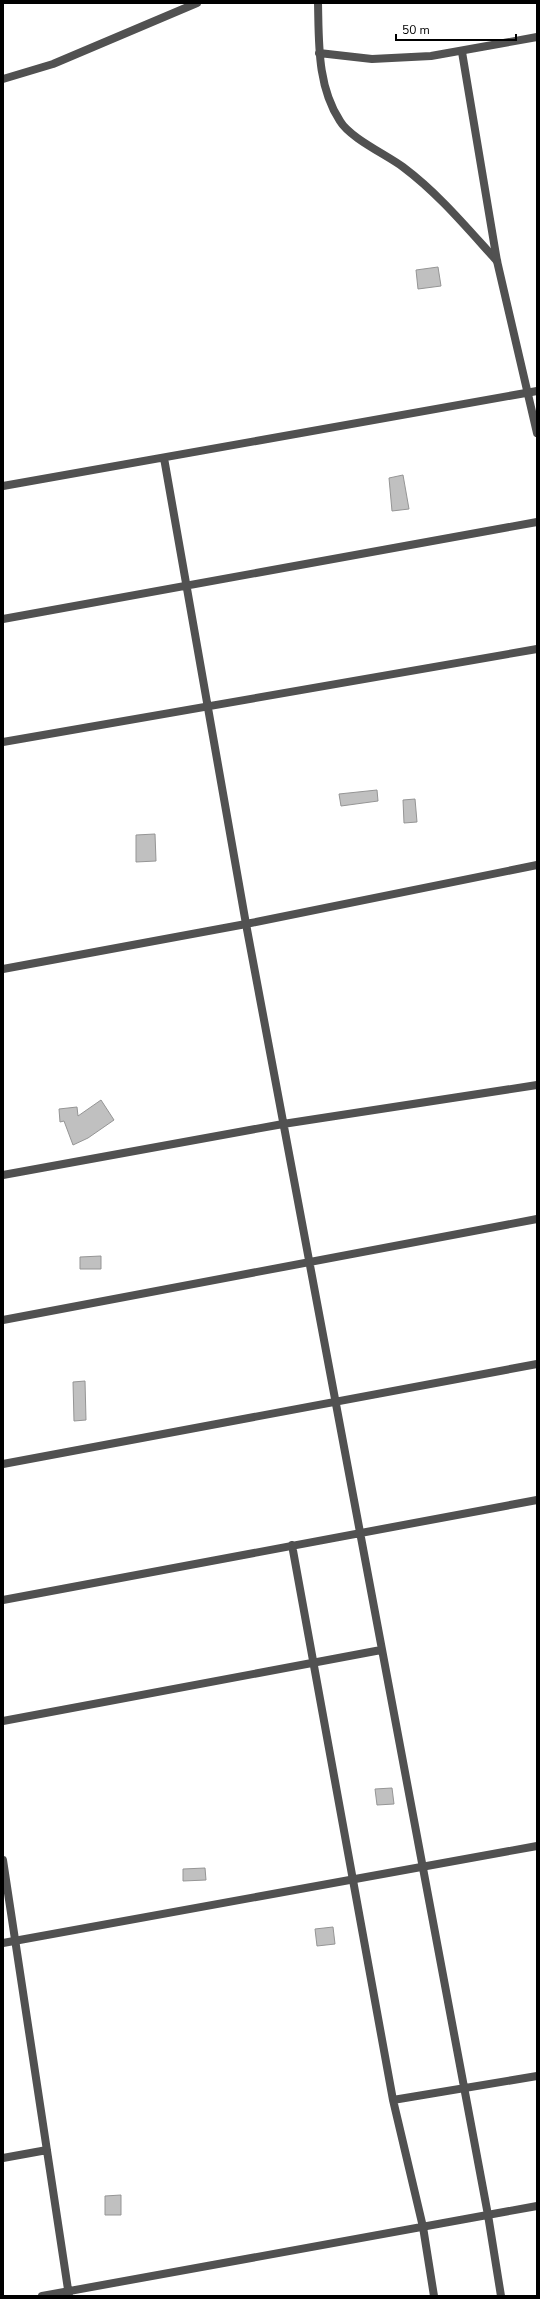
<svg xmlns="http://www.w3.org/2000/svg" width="540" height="2299" viewBox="0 0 540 2299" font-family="'Nunito Sans',sans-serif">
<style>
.building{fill:#c0c0c0;stroke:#959595}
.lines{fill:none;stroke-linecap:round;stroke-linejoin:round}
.minor{stroke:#515151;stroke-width:8}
.tertiary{stroke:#515151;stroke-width:8}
</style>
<rect width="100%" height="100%" fill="#fff"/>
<path class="building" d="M 438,267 L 441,286 L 418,289 L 416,270 Z
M 403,475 L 409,509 L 392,511 L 389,478 Z
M 377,790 L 378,801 L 341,806 L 339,794 Z
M 415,799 L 417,822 L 404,823 L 403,800 Z
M 155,834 L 156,861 L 136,862 L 136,835 Z
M 101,1100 L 114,1120 L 88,1138 L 73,1145 L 64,1121 L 60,1122 L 59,1109 L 77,1107 L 78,1116 Z
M 101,1256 L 101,1269 L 80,1269 L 80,1257 Z
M 85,1381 L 86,1420 L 74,1421 L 73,1382 Z
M 392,1788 L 394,1804 L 377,1805 L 375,1789 Z
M 205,1868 L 206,1880 L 183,1881 L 183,1869 Z
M 333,1927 L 335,1944 L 317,1946 L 315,1929 Z
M 121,2195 L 121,2215 L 105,2215 L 105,2196 Z"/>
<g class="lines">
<path class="minor" d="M 318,3 C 319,42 317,86 340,121 C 350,138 387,155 403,167 C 439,194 467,228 497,261
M 319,53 L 372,59 L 431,56 L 537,37
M 3,79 L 53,64 L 197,3
M 164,458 L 246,924 L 488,2215 L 501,2296
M 3,486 L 537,391
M 3,619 L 537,522
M 3,742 L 537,649
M 3,969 L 246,924 L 537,865
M 3,1175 L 283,1124 L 537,1085
M 3,1320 L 537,1219
M 3,1464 L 537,1364
M 292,1545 L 393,2100 L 423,2227 L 434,2296
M 3,1600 L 537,1500
M 3,1721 L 381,1650
M 3,1860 L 69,2296
M 393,2100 L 537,2076
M 3,2158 L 47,2150
M 42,2296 L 537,2206"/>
<path class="tertiary" d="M 462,52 L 497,261 L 537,433
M 3,1943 L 537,1846"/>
</g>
<rect width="540" height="2299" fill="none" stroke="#000000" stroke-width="8"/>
<path d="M396 34v6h120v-6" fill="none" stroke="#000000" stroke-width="2"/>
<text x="402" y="34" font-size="12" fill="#000000" stroke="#ffffff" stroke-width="3" paint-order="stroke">50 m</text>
</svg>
